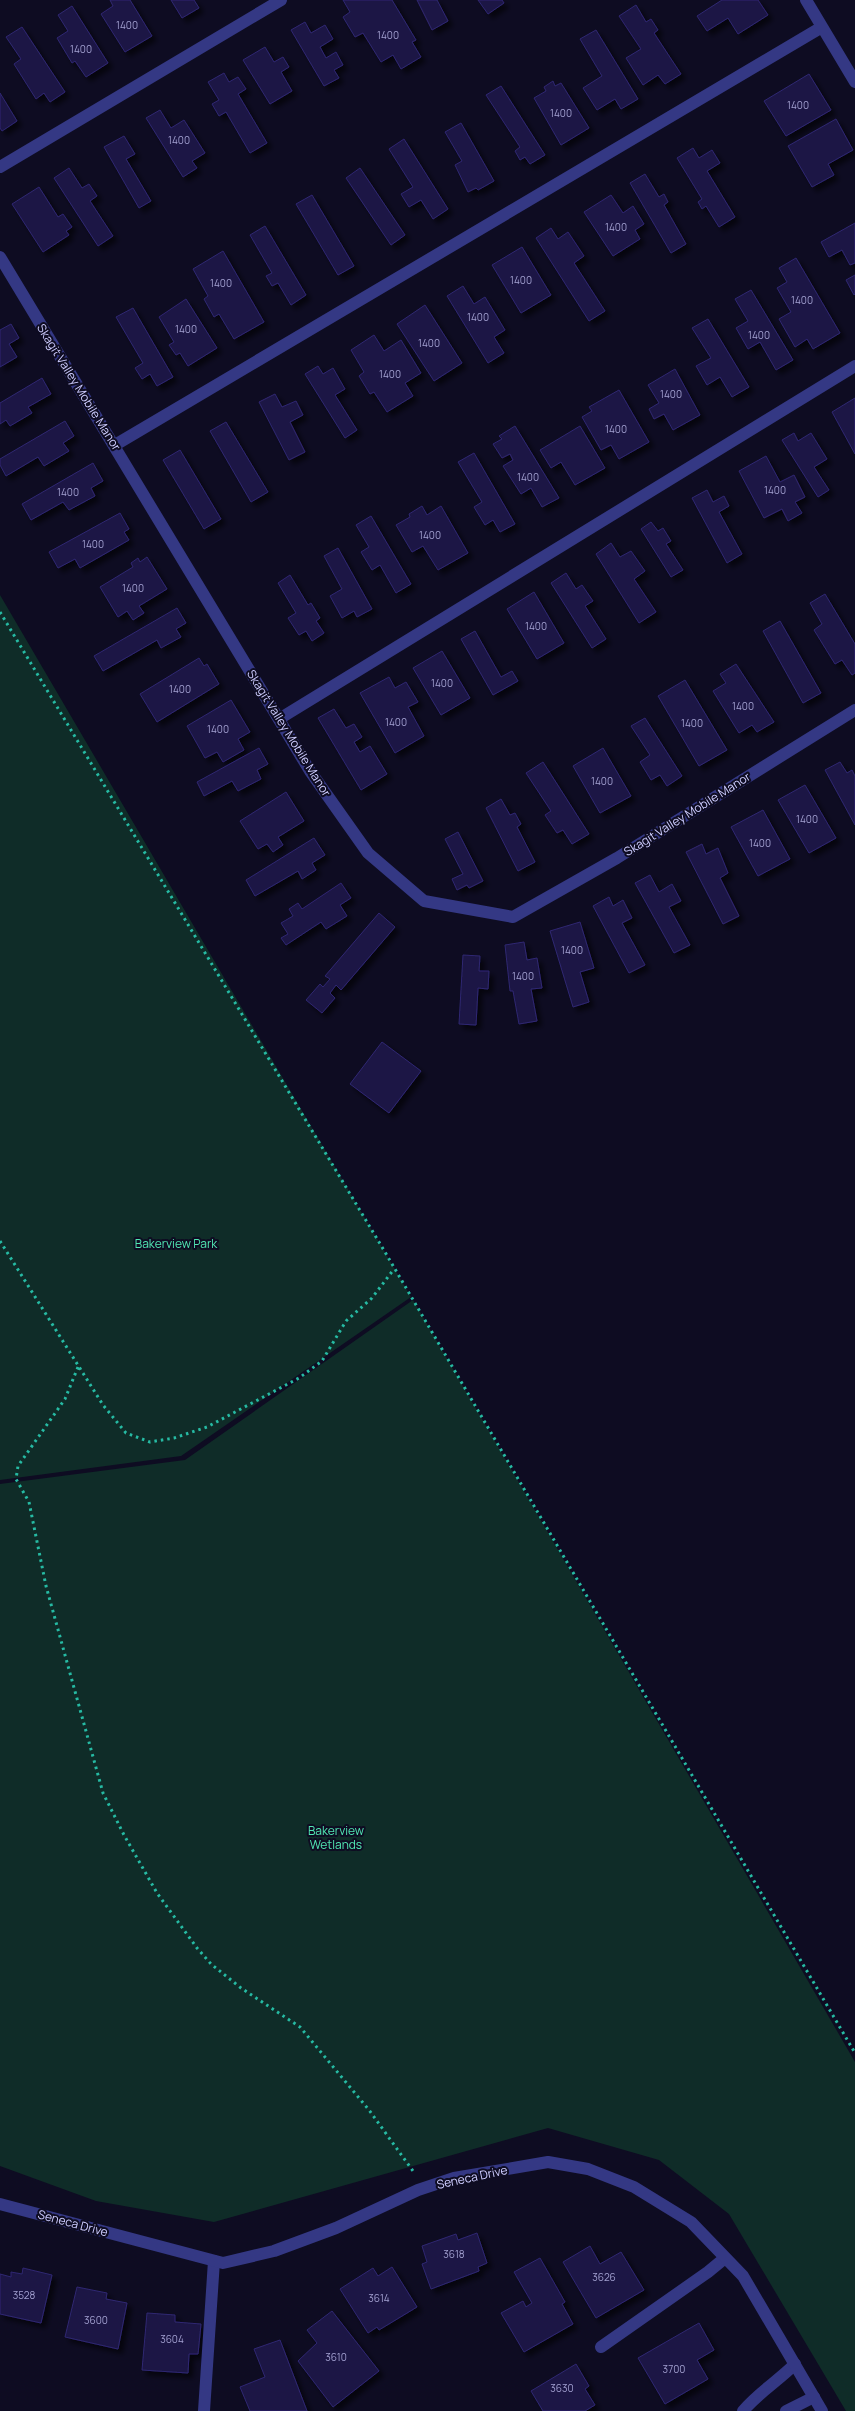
<svg xmlns="http://www.w3.org/2000/svg" width="855" height="2411" viewBox="0 0 855 2411" font-family="Manrope,sans-serif">
<style>
.green{fill:#0f2c28}
.building{fill:#1c1744;stroke:#2f2772;filter:url(#shadow)}
.lines{fill:none;stroke-linecap:round;stroke-linejoin:round}
.path{stroke:#26baa3;stroke-width:3;stroke-dasharray:2.5 4;stroke-linecap:butt}
.lane{stroke:#343884;stroke-width:12}
.street{stroke:#343884;stroke-width:12}
.labels{text-anchor:middle;dominant-baseline:central;stroke-width:4;stroke-linejoin:round;paint-order:stroke}
.number-label{font-size:10px;fill:#a2a0d0}
.street-label{font-size:12px;fill:#cecdff;stroke:#0e0c22}
.park-label{font-size:12px;fill:#51e7b3;stroke:#0e0c22}
</style>
<defs>
<filter id="shadow"><feDropShadow dx="4.5" dy="4.5" stdDeviation="2.5" flood-color="#0009"/></filter>
</defs>
<rect width="100%" height="100%" fill="#0e0c22"/>
<path class="green" d="M 0,595 L 411,1297 L 181,1456 L 0,1480 Z
M 413,1300 L 855,2062 L 855,2411 L 846,2411 L 729,2214 L 659,2160 L 548,2128 L 214,2222 L 96,2201 L 0,2166 L 0,1484 L 185,1460 Z"/>
<path class="building" d="M 110,0 L 130,0 L 152,36 L 125,52 L 101,14 L 113,6 Z
M 171,0 L 194,0 L 199,8 L 182,18 Z
M 343,0 L 392,0 L 416,40 L 412,42 L 421,57 L 401,69 L 393,55 L 381,62 L 363,33 L 355,37 L 343,17 L 350,12 Z
M 417,0 L 437,0 L 448,21 L 432,30 Z
M 478,0 L 502,0 L 504,3 L 488,14 Z
M 722,0 L 758,0 L 768,15 L 738,34 L 728,18 L 707,31 L 697,16 Z
M 636,5 L 646,22 L 651,19 L 658,30 L 654,33 L 681,74 L 665,84 L 658,75 L 643,85 L 626,58 L 641,49 L 619,16 Z
M 72,6 L 108,63 L 86,77 L 75,61 L 72,63 L 57,38 L 68,31 L 58,15 Z
M 305,22 L 311,33 L 325,25 L 333,39 L 320,47 L 326,58 L 336,52 L 343,65 L 334,70 L 339,78 L 324,86 L 291,30 Z
M 22,27 L 65,92 L 50,102 L 44,93 L 36,99 L 14,64 L 21,59 L 6,37 Z
M 596,30 L 638,99 L 621,109 L 615,99 L 597,110 L 583,88 L 602,76 L 580,39 Z
M 265,47 L 274,62 L 283,57 L 289,67 L 281,72 L 292,91 L 270,104 L 243,60 Z
M 224,73 L 229,82 L 238,77 L 246,89 L 238,94 L 267,143 L 250,153 L 226,112 L 219,116 L 212,104 L 219,100 L 208,82 Z
M 809,74 L 831,110 L 786,136 L 764,101 Z
M 553,81 L 555,86 L 561,83 L 589,128 L 561,145 L 534,98 L 546,91 L 544,87 Z
M 501,86 L 545,155 L 530,164 L 525,157 L 520,160 L 515,151 L 520,147 L 486,95 Z
M 0,93 L 17,121 L 2,131 L 0,128 Z
M 160,110 L 171,128 L 184,120 L 205,153 L 192,161 L 197,168 L 183,177 L 146,118 Z
M 836,119 L 853,150 L 828,164 L 834,175 L 812,187 L 788,146 Z
M 461,123 L 494,181 L 478,190 L 476,188 L 468,192 L 455,165 L 462,161 L 445,132 Z
M 124,136 L 135,154 L 126,159 L 151,201 L 139,208 L 104,147 Z
M 404,139 L 448,209 L 433,219 L 421,200 L 409,207 L 401,194 L 413,187 L 389,149 Z
M 693,148 L 699,158 L 712,150 L 720,163 L 707,171 L 735,217 L 719,227 L 706,206 L 702,209 L 698,202 L 702,199 L 677,158 Z
M 69,168 L 82,188 L 89,184 L 97,196 L 90,201 L 113,236 L 98,246 L 54,178 Z
M 360,168 L 405,235 L 391,245 L 346,178 Z
M 645,174 L 659,197 L 664,194 L 668,202 L 664,205 L 686,244 L 671,253 L 630,183 Z
M 39,187 L 58,217 L 63,214 L 72,227 L 66,231 L 69,235 L 43,252 L 12,204 Z
M 312,195 L 354,266 L 338,275 L 296,204 Z
M 611,195 L 623,213 L 633,206 L 644,224 L 635,230 L 640,239 L 613,256 L 584,212 Z
M 855,223 L 855,263 L 850,265 L 842,250 L 829,257 L 821,242 Z
M 265,226 L 306,295 L 291,305 L 278,283 L 272,286 L 266,276 L 272,273 L 250,235 Z
M 551,228 L 558,239 L 568,232 L 584,256 L 574,263 L 605,311 L 589,321 L 536,238 Z
M 522,247 L 551,295 L 521,313 L 492,265 Z
M 223,251 L 264,322 L 234,339 L 219,314 L 214,317 L 204,299 L 208,296 L 193,269 Z
M 796,258 L 840,333 L 813,349 L 807,339 L 795,347 L 779,319 L 791,312 L 777,288 L 787,282 L 779,268 Z
M 855,275 L 855,294 L 854,295 L 846,280 Z
M 463,286 L 474,304 L 485,297 L 505,330 L 494,337 L 504,353 L 488,363 L 447,296 Z
M 751,290 L 793,360 L 776,370 L 760,342 L 748,349 L 736,328 L 748,321 L 735,299 Z
M 186,299 L 217,348 L 188,366 L 180,353 L 176,355 L 169,345 L 174,342 L 159,317 Z
M 425,305 L 462,363 L 434,381 L 397,324 Z
M 133,308 L 173,377 L 157,386 L 150,374 L 142,379 L 135,368 L 143,363 L 116,317 Z
M 708,319 L 749,387 L 732,397 L 720,377 L 707,385 L 696,366 L 711,358 L 692,328 Z
M 11,324 L 19,338 L 9,344 L 17,357 L 0,367 L 0,330 Z
M 374,335 L 384,351 L 401,340 L 421,373 L 405,383 L 413,396 L 387,412 L 374,392 L 370,394 L 359,376 L 364,372 L 351,350 Z
M 318,366 L 323,374 L 333,368 L 345,389 L 335,395 L 357,430 L 345,438 L 305,374 Z
M 675,369 L 700,415 L 673,430 L 664,414 L 654,419 L 649,409 L 659,403 L 648,385 Z
M 42,378 L 51,394 L 28,407 L 32,413 L 10,426 L 6,420 L 0,424 L 0,403 Z
M 619,390 L 649,442 L 619,459 L 611,445 L 601,450 L 582,417 L 592,411 L 589,407 Z
M 275,394 L 282,407 L 296,401 L 303,415 L 290,422 L 305,452 L 289,460 L 259,402 Z
M 855,398 L 855,454 L 832,412 Z
M 65,421 L 74,436 L 63,443 L 69,451 L 44,466 L 38,457 L 6,476 L 0,465 L 0,459 Z
M 226,422 L 268,492 L 251,502 L 210,431 Z
M 515,426 L 559,498 L 542,507 L 531,488 L 521,494 L 503,466 L 513,460 L 510,454 L 502,458 L 493,444 L 502,439 L 499,436 Z
M 580,426 L 605,468 L 575,485 L 561,462 L 551,468 L 540,450 Z
M 794,433 L 798,441 L 811,433 L 827,459 L 814,467 L 829,490 L 818,497 L 782,440 Z
M 180,450 L 221,519 L 204,529 L 163,460 Z
M 474,453 L 515,524 L 500,532 L 493,520 L 485,525 L 474,507 L 482,502 L 458,462 Z
M 766,456 L 780,482 L 794,475 L 805,497 L 795,502 L 802,513 L 788,521 L 782,509 L 764,518 L 739,471 Z
M 93,463 L 103,481 L 91,488 L 95,496 L 69,510 L 63,502 L 31,520 L 22,504 Z
M 707,490 L 713,502 L 724,496 L 729,506 L 719,512 L 742,554 L 727,563 L 692,498 Z
M 422,506 L 427,515 L 441,506 L 468,553 L 438,570 L 423,546 L 412,552 L 396,525 L 410,517 L 409,514 Z
M 120,513 L 129,529 L 124,532 L 129,540 L 80,568 L 75,559 L 58,568 L 49,552 Z
M 371,516 L 411,584 L 396,593 L 380,565 L 372,570 L 361,552 L 369,547 L 356,525 Z
M 651,522 L 658,531 L 663,528 L 671,541 L 666,544 L 683,570 L 671,577 L 641,529 Z
M 611,543 L 620,557 L 631,551 L 645,571 L 634,579 L 656,612 L 639,623 L 596,554 Z
M 338,548 L 372,609 L 357,617 L 354,611 L 342,618 L 330,596 L 342,589 L 324,556 Z
M 147,557 L 167,589 L 139,606 L 144,613 L 133,620 L 127,611 L 118,617 L 100,587 L 133,567 L 131,563 L 138,558 L 140,562 Z
M 566,573 L 576,589 L 582,585 L 593,601 L 585,606 L 606,639 L 592,648 L 551,583 Z
M 290,575 L 308,605 L 311,603 L 320,618 L 316,621 L 324,633 L 312,641 L 306,631 L 299,635 L 288,618 L 296,613 L 278,583 Z
M 534,592 L 564,643 L 537,659 L 507,609 Z
M 825,594 L 855,644 L 855,673 L 852,675 L 842,660 L 835,664 L 814,630 L 822,624 L 810,603 Z
M 177,608 L 186,623 L 176,629 L 181,637 L 161,648 L 157,640 L 103,671 L 94,656 Z
M 780,621 L 821,693 L 803,703 L 763,631 Z
M 475,631 L 501,677 L 512,671 L 518,681 L 493,695 L 461,639 Z
M 442,651 L 470,698 L 441,715 L 413,668 Z
M 199,658 L 204,666 L 207,664 L 219,684 L 157,722 L 140,694 Z
M 736,664 L 774,722 L 757,732 L 752,725 L 739,733 L 713,691 L 726,683 L 720,674 Z
M 389,677 L 395,688 L 406,682 L 418,702 L 408,707 L 424,736 L 395,753 L 360,693 Z
M 685,680 L 727,750 L 699,766 L 658,696 Z
M 231,700 L 250,732 L 238,739 L 244,750 L 223,762 L 217,752 L 205,758 L 187,726 Z
M 334,709 L 346,728 L 354,724 L 362,737 L 354,742 L 360,752 L 370,746 L 387,774 L 361,790 L 318,718 Z
M 645,718 L 682,776 L 667,786 L 660,775 L 651,780 L 640,762 L 650,755 L 631,726 Z
M 259,748 L 268,764 L 257,770 L 261,779 L 238,791 L 232,781 L 204,796 L 197,782 Z
M 603,748 L 631,796 L 600,813 L 573,766 Z
M 543,762 L 589,834 L 572,844 L 563,830 L 557,833 L 545,815 L 551,811 L 526,773 Z
M 840,762 L 847,773 L 852,770 L 855,776 L 855,825 L 825,770 Z
M 805,785 L 836,838 L 809,853 L 778,800 Z
M 286,792 L 304,821 L 278,837 L 283,845 L 273,852 L 267,844 L 258,849 L 240,821 Z
M 501,799 L 510,815 L 515,813 L 521,824 L 517,827 L 535,862 L 518,871 L 486,808 Z
M 763,810 L 790,859 L 758,876 L 731,827 Z
M 458,832 L 483,881 L 469,888 L 467,885 L 457,890 L 452,879 L 463,874 L 445,839 Z
M 314,838 L 325,855 L 312,863 L 316,870 L 302,879 L 298,871 L 255,896 L 246,880 Z
M 702,844 L 706,854 L 718,848 L 728,873 L 720,878 L 739,916 L 723,924 L 686,852 Z
M 650,875 L 659,892 L 672,884 L 681,901 L 669,907 L 690,945 L 674,953 L 635,883 Z
M 341,883 L 351,898 L 340,905 L 347,916 L 326,929 L 321,922 L 286,945 L 281,938 L 288,934 L 281,923 L 293,916 L 289,909 L 298,903 L 302,909 Z
M 609,897 L 613,906 L 623,900 L 632,918 L 622,923 L 645,965 L 629,973 L 593,906 Z
M 379,913 L 395,927 L 341,990 L 336,985 L 330,993 L 335,998 L 322,1013 L 306,1000 L 320,984 L 323,987 L 330,979 L 325,976 Z
M 580,922 L 594,968 L 580,972 L 589,1002 L 573,1007 L 550,931 Z
M 524,942 L 527,960 L 537,958 L 542,988 L 531,989 L 537,1021 L 519,1024 L 513,991 L 510,991 L 505,945 Z
M 463,955 L 480,956 L 479,971 L 489,971 L 488,989 L 478,988 L 476,1025 L 459,1024 Z
M 382,1042 L 421,1071 L 389,1113 L 350,1084 Z
M 477,2233 L 487,2263 L 478,2267 L 479,2271 L 431,2289 L 422,2264 L 427,2262 L 422,2246 L 456,2234 L 458,2240 Z
M 590,2246 L 600,2264 L 621,2252 L 644,2290 L 596,2318 L 563,2262 Z
M 540,2258 L 565,2302 L 562,2304 L 573,2324 L 524,2352 L 501,2313 L 523,2301 L 526,2307 L 532,2303 L 514,2272 Z
M 392,2267 L 417,2307 L 379,2330 L 377,2327 L 368,2333 L 340,2289 L 373,2268 L 378,2276 Z
M 23,2268 L 52,2275 L 41,2323 L 0,2314 L 0,2274 L 11,2277 L 11,2272 L 22,2274 Z
M 77,2287 L 107,2293 L 106,2299 L 127,2303 L 118,2349 L 65,2337 Z
M 332,2311 L 379,2371 L 333,2407 L 298,2361 L 317,2343 L 307,2330 Z
M 147,2313 L 175,2315 L 175,2322 L 201,2324 L 198,2354 L 189,2354 L 188,2373 L 142,2370 Z
M 699,2323 L 714,2350 L 697,2360 L 708,2379 L 665,2404 L 638,2358 Z
M 280,2340 L 307,2411 L 250,2411 L 240,2387 L 265,2377 L 254,2349 Z
M 576,2364 L 589,2386 L 585,2389 L 595,2405 L 585,2411 L 543,2411 L 531,2391 Z"/>
<g class="lines">
<path class="path" d="M 0,612 L 385,1252 L 855,2053
M 0,1241 L 103,1405 L 126,1433 L 150,1442 L 174,1438 L 207,1427 L 299,1378 L 322,1361 L 346,1321 L 372,1298 L 394,1269
M 78,1367 L 65,1399 L 18,1466 L 16,1479 L 29,1502 L 46,1586 L 103,1793 L 124,1835 L 157,1893 L 197,1948 L 211,1964 L 241,1988 L 300,2027 L 369,2110 L 413,2171"/>
<path class="lane" d="M 601,2347 L 708,2272 L 725,2258
M 204,2411 L 214,2261
M 743,2411 C 758,2393 778,2381 795,2364
M 786,2411 L 814,2397"/>
<path class="street" d="M 806,0 L 855,82
M 0,167 L 281,0
M 0,257 L 310,771 L 368,853 L 424,901 L 513,917 L 617,858 L 855,710
M 115,445 L 822,27
M 279,719 L 855,366
M 0,2204 L 223,2263 L 274,2251 L 336,2228 L 418,2190 L 454,2178 L 548,2162 L 588,2169 L 634,2187 L 691,2222 L 743,2276 L 822,2411"/>
</g>
<g class="labels">
<g class="number-label">
<text x="127" y="25">1400</text>
<text x="388" y="35">1400</text>
<text x="81" y="49">1400</text>
<text x="798" y="105">1400</text>
<text x="561" y="113">1400</text>
<text x="179" y="140">1400</text>
<text x="616" y="227">1400</text>
<text x="521" y="280">1400</text>
<text x="221" y="283">1400</text>
<text x="802" y="300">1400</text>
<text x="478" y="317">1400</text>
<text x="186" y="329">1400</text>
<text x="759" y="335">1400</text>
<text x="429" y="343">1400</text>
<text x="390" y="374">1400</text>
<text x="671" y="394">1400</text>
<text x="616" y="429">1400</text>
<text x="528" y="477">1400</text>
<text x="775" y="490">1400</text>
<text x="68" y="492">1400</text>
<text x="430" y="535">1400</text>
<text x="93" y="544">1400</text>
<text x="133" y="588">1400</text>
<text x="536" y="626">1400</text>
<text x="442" y="683">1400</text>
<text x="180" y="689">1400</text>
<text x="743" y="706">1400</text>
<text x="396" y="722">1400</text>
<text x="692" y="723">1400</text>
<text x="218" y="729">1400</text>
<text x="602" y="781">1400</text>
<text x="807" y="819">1400</text>
<text x="760" y="843">1400</text>
<text x="572" y="950">1400</text>
<text x="523" y="976">1400</text>
<text x="454" y="2254">3618</text>
<text x="604" y="2277">3626</text>
<text x="24" y="2295">3528</text>
<text x="379" y="2298">3614</text>
<text x="96" y="2320">3600</text>
<text x="172" y="2339">3604</text>
<text x="336" y="2357">3610</text>
<text x="674" y="2369">3700</text>
<text x="562" y="2388">3630</text>
</g>
<g class="street-label">
<text transform="translate(79 387) rotate(58)">Skagit Valley Mobile Manor</text>
<text transform="translate(289 733) rotate(58)">Skagit Valley Mobile Manor</text>
<text transform="translate(687 814) rotate(-32)">Skagit Valley Mobile Manor</text>
<text transform="translate(472 2177) rotate(-12)">Seneca Drive</text>
<text transform="translate(73 2223) rotate(15)">Seneca Drive</text>
</g>
<g class="park-label">
<text x="176" y="1243">Bakerview Park</text>
<text x="336" y="1830">Bakerview<tspan x="336" dy="14">Wetlands</tspan></text>
</g>
</g>
</svg>
